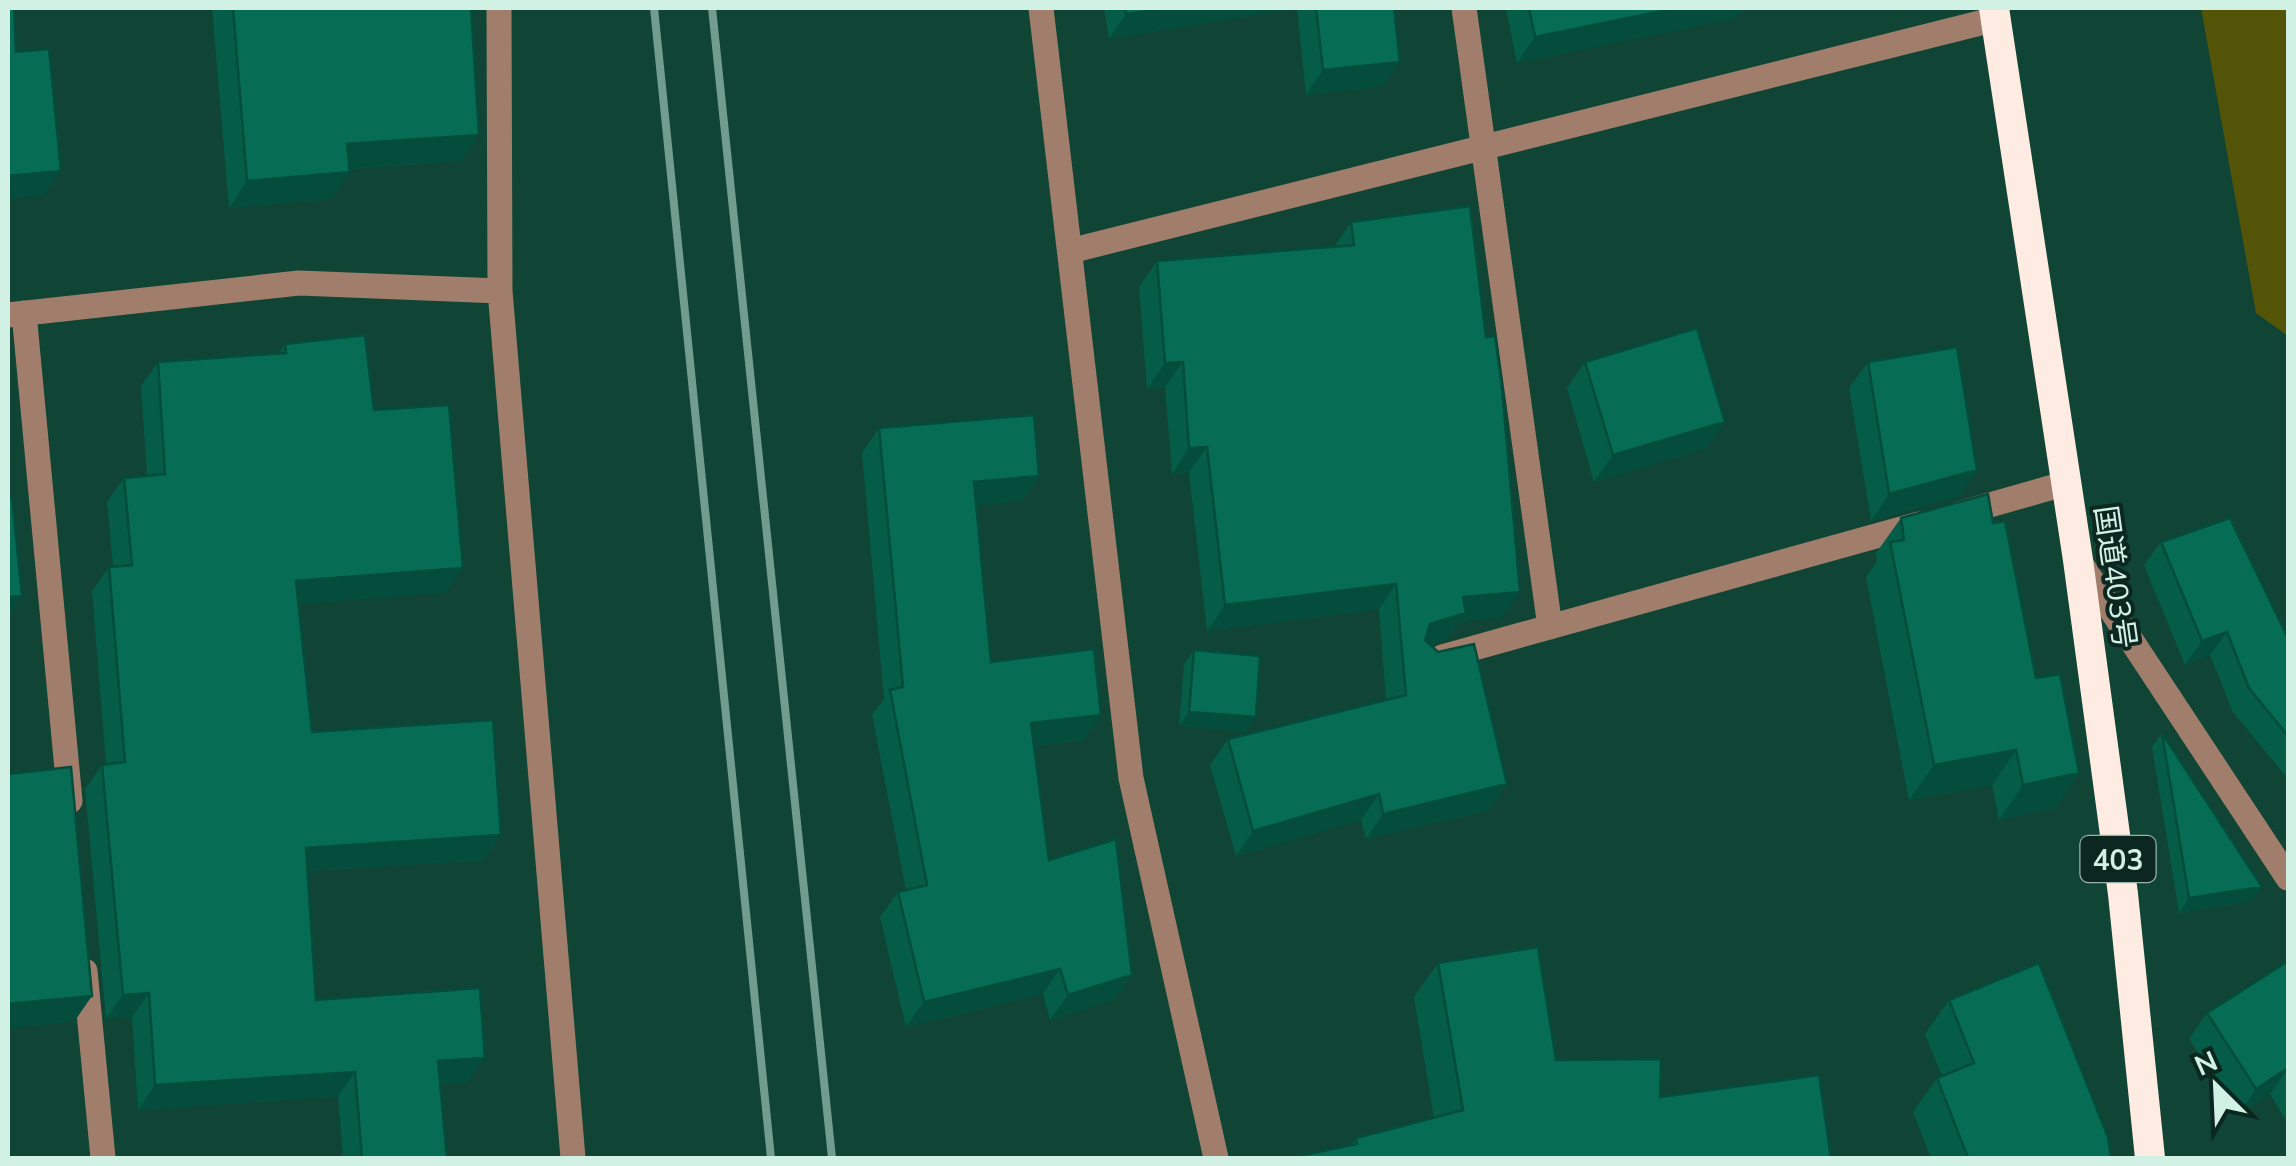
<svg xmlns="http://www.w3.org/2000/svg" width="2296" height="1166" viewBox="0 0 2296 1166" font-family="Mulish,'Noto Sans JP',sans-serif">
<style>
.green{fill:#545409}
.lines{fill:none;stroke-linecap:round;stroke-linejoin:round}
.minor{stroke:#a17e6b;stroke-width:25}
.highway{stroke:#feece3;stroke-width:30}
.rail{stroke:#729c8e;stroke-width:8}
.wall{fill:#055d48}
.shaded-wall{fill:#044c3b}
.building{fill:#066c54;stroke:#044c3b;stroke-width:2.5}
.labels{text-anchor:middle;dominant-baseline:central;stroke-width:8;stroke-linejoin:round;paint-order:stroke}
.shield{fill:#0c271f;stroke:#96b4a9;stroke-width:2.5}
.shield-label{font-size:28px;font-weight:bold;fill:#d1f1e4}
.street-label{font-size:30px;fill:#d1f1e4;stroke:#0c271f}
</style>
<rect width="100%" height="100%" fill="#104435"/>
<path class="green" d="M 2201,8 L 2288,8 L 2288,336 L 2256,313 Z"/>
<g class="lines">
<path class="minor" d="M 499,8 L 500,291 L 573,1158
M 1041,8 L 1131,778 L 1216,1158
M 1464,8 L 1550,627
M 1070,251 L 1996,19
M 24,313 L 70,801
M 8,315 L 299,283 L 500,291
M 1958,514 L 2067,483
M 2079,561 L 2288,878
M 1442,657 L 1919,524
M 85,971 L 103,1158"/>
<path class="highway" d="M 1994,8 L 2078,560 L 2123,894 L 2150,1158"/>
<path class="rail" d="M 654,8 L 771,1158
M 712,8 L 832,1158"/>
</g>
<path class="wall" d="M 212,8 L 471,8 L 461,161 L 349,169 L 331,199 L 229,208 Z
M 1104,8 L 1394,8 L 1383,86 L 1306,95 L 1297,8 L 1109,39 Z
M 1506,8 L 1744,8 L 1737,18 L 1517,63 Z
M 1351,222 L 1502,617 L 1460,621 L 1448,638 L 1430,644 L 1507,784 L 1489,810 L 1366,839 L 1361,820 L 1236,856 L 1210,765 L 1228,739 L 1386,700 L 1379,609 L 1207,631 L 1189,472 L 1172,474 L 1165,387 L 1147,389 L 1139,287 L 1157,261 L 1334,247 Z
M 285,344 L 374,410 L 463,568 L 446,592 L 298,604 L 312,732 L 501,835 L 484,860 L 307,871 L 316,1000 L 468,1082 L 440,1084 L 447,1158 L 343,1158 L 338,1096 L 138,1110 L 132,1017 L 106,1019 L 85,789 L 102,765 L 106,764 L 92,591 L 109,567 L 113,566 L 107,502 L 124,478 L 147,476 L 141,386 L 158,362 L 278,354 Z
M 1585,362 L 1725,422 L 1706,448 L 1594,482 L 1567,388 Z
M 1868,362 L 1977,470 L 1959,496 L 1871,521 L 1849,388 Z
M 879,428 L 1039,476 L 1022,501 L 976,505 L 991,662 L 1084,740 L 1034,746 L 1049,860 L 1132,975 L 1114,1000 L 1050,1020 L 1043,994 L 906,1027 L 880,917 L 898,892 L 906,890 L 872,715 L 884,699 L 862,453 Z
M 1901,518 L 1993,523 L 2036,678 L 2079,773 L 2055,808 L 1999,820 L 1992,785 L 1909,800 L 1866,577 L 1877,561 L 1876,553 Z
M 2161,542 L 2288,638 L 2288,779 L 2233,712 L 2210,655 L 2185,665 L 2144,565 Z
M 1194,650 L 1256,717 L 1246,732 L 1179,726 L 1184,664 Z
M 2162,733 L 2262,887 L 2251,901 L 2179,913 L 2152,747 Z
M 2288,961 L 2288,1124 L 2270,1094 L 2238,1115 L 2189,1039 L 2207,1013 Z
M 1438,963 L 1556,1060 L 1660,1097 L 1351,1145 L 1356,1138 L 1434,1118 L 1414,997 Z
M 1949,1000 L 2111,1158 L 1931,1158 L 1913,1112 L 1937,1078 L 1942,1076 L 1925,1034 Z"/>
<path class="shaded-wall" d="M 1168,8 L 1297,8 L 1109,39 L 1126,14 Z
M 1677,8 L 1744,8 L 1737,18 L 1517,63 L 1535,37 Z
M 1400,62 L 1383,86 L 1306,95 L 1323,70 Z
M 479,135 L 461,161 L 329,170 L 347,144 Z
M 61,171 L 44,195 L 8,199 L 8,176 Z
M 350,172 L 331,199 L 229,208 L 247,181 Z
M 1183,362 L 1165,387 L 1147,389 L 1165,363 Z
M 1725,422 L 1706,448 L 1594,482 L 1613,455 Z
M 1207,447 L 1189,472 L 1172,474 L 1189,448 Z
M 1977,470 L 1959,496 L 1871,521 L 1889,494 Z
M 1039,476 L 1022,501 L 956,507 L 974,482 Z
M 463,568 L 446,592 L 279,606 L 296,581 Z
M 1396,584 L 1379,609 L 1207,631 L 1225,605 Z
M 1520,592 L 1502,617 L 1460,621 L 1448,638 L 1412,650 L 1430,624 L 1463,597 Z
M 22,596 L 8,616 L 8,597 Z
M 2227,632 L 2210,655 L 2185,665 L 2202,641 Z
M 1189,712 L 1256,717 L 1246,732 L 1179,726 Z
M 1101,715 L 1084,740 L 1013,748 L 1031,723 Z
M 2016,750 L 1992,785 L 1909,800 L 1934,765 Z
M 2079,773 L 2055,808 L 1999,820 L 2023,785 Z
M 1507,784 L 1489,810 L 1366,839 L 1383,814 Z
M 1379,794 L 1361,820 L 1236,856 L 1253,831 Z
M 501,835 L 484,860 L 289,872 L 306,848 Z
M 2262,887 L 2251,901 L 2179,913 L 2189,898 Z
M 1060,969 L 1043,994 L 906,1027 L 924,1002 Z
M 1132,975 L 1114,1000 L 1050,1020 L 1068,995 Z
M 149,993 L 132,1017 L 106,1019 L 123,995 Z
M 92,996 L 74,1022 L 8,1028 L 8,1004 Z
M 485,1058 L 468,1082 L 421,1085 L 438,1061 Z
M 2288,1068 L 2270,1094 L 2238,1115 L 2256,1089 Z
M 355,1072 L 338,1096 L 138,1110 L 155,1085 Z"/>
<path class="building" d="M 8,8 L 14,8 L 16,52 L 49,49 L 61,171 L 8,176 Z
M 233,8 L 471,8 L 479,135 L 347,144 L 350,172 L 247,181 Z
M 1125,8 L 1168,8 L 1126,14 Z
M 1316,8 L 1394,8 L 1400,62 L 1323,70 Z
M 1529,8 L 1677,8 L 1535,37 Z
M 1470,206 L 1486,337 L 1495,336 L 1502,388 L 1520,592 L 1463,597 L 1466,613 L 1430,624 L 1425,640 L 1438,652 L 1474,644 L 1507,784 L 1383,814 L 1379,794 L 1253,831 L 1228,739 L 1406,695 L 1396,584 L 1225,605 L 1207,447 L 1189,448 L 1183,362 L 1165,363 L 1157,261 L 1354,245 L 1351,222 Z
M 1697,328 L 1725,422 L 1613,455 L 1585,362 Z
M 365,335 L 374,410 L 449,405 L 463,568 L 296,581 L 312,732 L 493,720 L 501,835 L 306,848 L 316,1000 L 480,988 L 485,1058 L 438,1061 L 447,1158 L 362,1158 L 355,1072 L 155,1085 L 149,993 L 123,995 L 102,765 L 125,762 L 109,567 L 132,565 L 124,478 L 165,474 L 158,362 L 286,353 L 285,344 Z
M 1957,347 L 1977,470 L 1889,494 L 1868,362 Z
M 1034,415 L 1039,476 L 974,482 L 991,662 L 1094,649 L 1101,715 L 1031,723 L 1049,860 L 1116,839 L 1132,975 L 1068,995 L 1060,969 L 924,1002 L 898,892 L 927,885 L 890,690 L 903,687 L 879,428 Z
M 1988,494 L 1993,523 L 2005,521 L 2036,678 L 2060,674 L 2079,773 L 2023,785 L 2016,750 L 1934,765 L 1890,542 L 1904,540 L 1901,518 Z
M 12,497 L 22,596 L 8,597 L 8,498 Z
M 2230,518 L 2288,638 L 2288,736 L 2249,688 L 2227,632 L 2202,641 L 2161,542 Z
M 1194,650 L 1260,656 L 1256,717 L 1189,712 Z
M 2162,733 L 2262,887 L 2189,898 Z
M 71,767 L 92,996 L 8,1004 L 8,774 Z
M 1538,947 L 1556,1060 L 1661,1059 L 1660,1097 L 1819,1075 L 1831,1158 L 1289,1158 L 1357,1144 L 1356,1138 L 1463,1110 L 1438,963 Z
M 2288,961 L 2288,1068 L 2256,1089 L 2207,1013 Z
M 2039,963 L 2108,1137 L 2111,1158 L 1968,1158 L 1937,1078 L 1974,1063 L 1949,1000 Z"/>
<g class="labels">
<rect class="shield" x="2080.5" y="836" width="75" height="46" rx="8"/>
<g class="shield-label">
<text x="2118" y="859">403</text>
</g>
<g class="street-label">
<text transform="translate(2116 577) rotate(82)">国道403号</text>
</g>
</g>
<rect width="2296" height="1166" fill="none" stroke="#d1f1e4" stroke-width="20"/>
<g transform="translate(2216 1086) rotate(336)" stroke="#0c271f" stroke-width="8" paint-order="stroke">
<path d="M0-8L18 38L0 25L-18 38Z" fill="#d1f1e4"/>
<text y="-15" font-size="28" font-weight="bold" text-anchor="middle" fill="#d1f1e4">N</text>
</g>
</svg>
